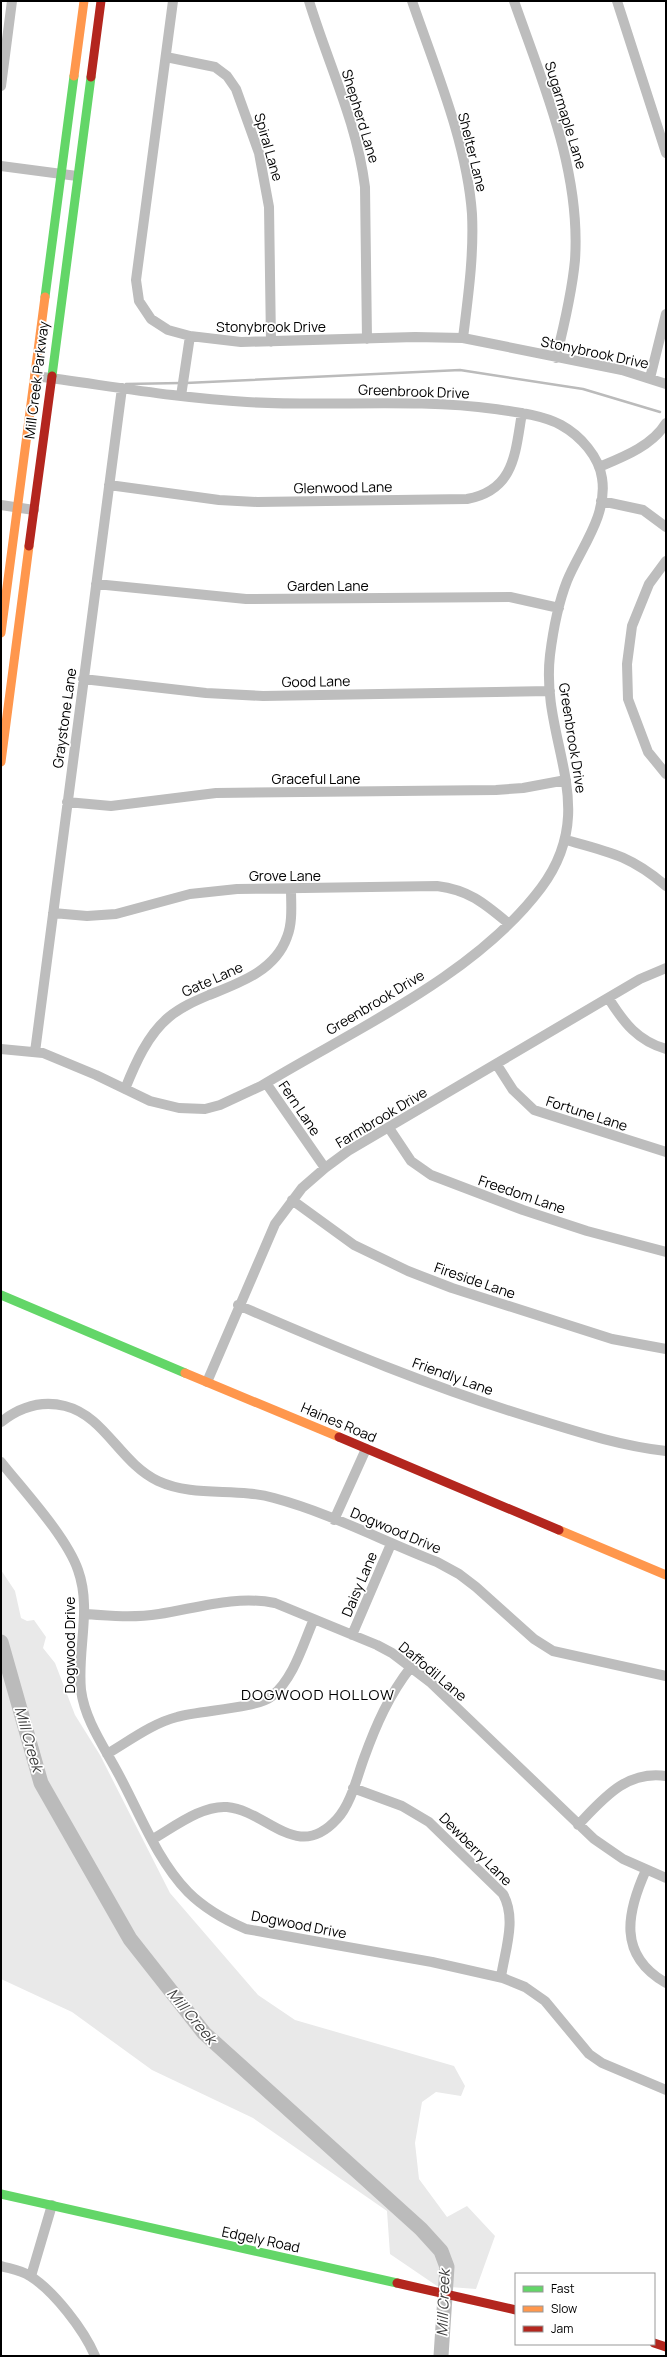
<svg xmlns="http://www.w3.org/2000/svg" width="667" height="2357" viewBox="0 0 667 2357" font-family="Manrope,sans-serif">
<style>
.green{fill:#e9e9e9}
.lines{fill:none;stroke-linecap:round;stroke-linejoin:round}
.stream{stroke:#bbb;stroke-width:2.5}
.river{stroke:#bbb;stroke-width:15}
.street{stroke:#bdbdbd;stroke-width:10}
.fast{stroke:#63d668;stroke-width:9}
.slow{stroke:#ff974d;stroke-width:9}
.jam{stroke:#b3261e;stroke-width:9}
.labels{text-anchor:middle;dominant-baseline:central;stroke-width:3.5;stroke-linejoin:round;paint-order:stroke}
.street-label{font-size:14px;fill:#000;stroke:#fff}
.neighbourhood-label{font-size:15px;letter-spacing:1px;fill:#000;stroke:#fff}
.water-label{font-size:15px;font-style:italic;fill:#3f3f3f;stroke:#fff}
</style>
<rect width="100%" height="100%" fill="#fff"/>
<path class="green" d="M 1,1570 L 15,1591 L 21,1618 L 27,1621 L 34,1620 L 46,1637 L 43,1648 L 55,1663 L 75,1715 L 100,1755 L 170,1893 L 258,1995 L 295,2020 L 454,2066 L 465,2086 L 461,2096 L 436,2092 L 422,2102 L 415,2143 L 419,2179 L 447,2217 L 467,2206 L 495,2236 L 476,2289 L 437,2286 L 390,2254 L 387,2211 L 253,2118 L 152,2070 L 72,2012 L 1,1979 Z"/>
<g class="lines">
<path class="stream" d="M 186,383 L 460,370 L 583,389 L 660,412
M 126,384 L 181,383"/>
<path class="river" d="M 1,1642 L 41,1783 L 130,1939 L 204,2033 L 421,2229 L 441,2251 L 447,2267 L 441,2356"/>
<path class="street" d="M 173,1 L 136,280 L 139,301 L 151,319 L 168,330 L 190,336 L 241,342 L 415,337 L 463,338 L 622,370 L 666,384
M 309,1 C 328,63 357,123 365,187 L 367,339
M 412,1 C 435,68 467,143 472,214 C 474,256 468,297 463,338
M 514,1 C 543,84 581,170 575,260 C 572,293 564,326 556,358
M 617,1 L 666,153
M 166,57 L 215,67 L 227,76 L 236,89 L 259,153 L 269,207 L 271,342
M 1,86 L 12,1
M 1,166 L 77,176
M 650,378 L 666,314
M 181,396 L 190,336
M 599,467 C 623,457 652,446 666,423
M 109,485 L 219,500 L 257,502 L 467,499 C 515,490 515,453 522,413
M 601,501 L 643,510 L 666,527
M 1,505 L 34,510
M 666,561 L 649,584 L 632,626 L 627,664 L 628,699 L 648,752 L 666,774
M 96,584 L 246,599 L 510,597 L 559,608
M 83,679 L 206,693 L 263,696 L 550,691
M 67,802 L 111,806 L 216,793 L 496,790 L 523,788 L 566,780
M 566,840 C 610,852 631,856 666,886
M 53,913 L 87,916 L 116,914 L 190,894 L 237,889 L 437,886 C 469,890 484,903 508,923
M 609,999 C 624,1023 638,1041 666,1049
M 1,1049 L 43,1053 L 96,1075 L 150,1101 L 179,1108 L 205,1109 L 220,1105 L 261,1086 C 353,1030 475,976 541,888 C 602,806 540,742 550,655 C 553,631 558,604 567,581 C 580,549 608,516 602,478 C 599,457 581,436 561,425 C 542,415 516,412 495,409 C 412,398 330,407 247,402 C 176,398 105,385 35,376
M 35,1052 L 122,388
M 497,1065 L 513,1090 L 534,1110 L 666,1152
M 266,1083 L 325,1168
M 125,1089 C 135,1064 148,1034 169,1017 C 181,1007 195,1001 209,995 C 239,983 275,971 287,937 C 293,922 291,904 291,889
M 389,1128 L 411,1161 L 431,1175 L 523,1210 L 587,1231 L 666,1252
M 292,1200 L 354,1245 L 408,1271 L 452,1288 L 612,1339 L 666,1349
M 238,1305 C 337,1348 436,1389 539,1420 C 581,1433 622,1446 666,1451
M 207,1382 L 275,1224 L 302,1188 L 325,1168 L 348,1151 L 640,979 L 666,968
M 1,1422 C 20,1407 41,1400 65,1406 C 105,1416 120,1463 158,1481 C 195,1498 236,1487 274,1498 C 330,1513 383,1541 437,1562 L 459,1574 L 476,1587 L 534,1639 L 553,1651 L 666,1676
M 1,1462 C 24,1491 66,1536 78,1570 C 92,1609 77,1649 81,1690 C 85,1721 105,1748 119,1775 C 140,1814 157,1860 188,1892 C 205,1909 225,1920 246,1929 L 432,1962 L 503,1978 L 525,1987 L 545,2001 L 589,2054 L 602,2063 L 666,2090
M 334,1520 L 366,1449
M 85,1614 C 110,1616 134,1618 159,1614 C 197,1608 236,1595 275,1603 L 377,1645 L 392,1653 L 430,1682 L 594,1839 L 623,1859 L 666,1878
M 352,1635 L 391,1544
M 107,1754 C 129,1741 153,1723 177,1717 C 200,1710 256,1709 272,1696 C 294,1678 303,1644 314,1619
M 353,1788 L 402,1806 L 429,1822 L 503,1894 C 517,1919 505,1950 501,1977
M 578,1825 C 603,1799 626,1770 666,1776
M 153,1839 C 174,1827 202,1805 227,1807 C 268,1811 297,1863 337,1819 C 351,1804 357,1777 364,1758 C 376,1725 389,1695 411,1667
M 646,1870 C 627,1912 617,1955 666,1983
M 1,2266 C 11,2269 21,2270 30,2276 C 54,2291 84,2330 95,2356
M 31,2276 L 52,2205"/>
<path class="fast" d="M 45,297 L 74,76
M 52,376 L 91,77
M 1,1295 L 185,1373
M 1,2194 L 397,2283"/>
<path class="slow" d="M 74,76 L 84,1
M 1,633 L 45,297
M 1,762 L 29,546
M 185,1373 L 339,1437
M 559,1530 L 666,1575"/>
<path class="jam" d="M 91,77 L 101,1
M 29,546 L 52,376
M 339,1437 L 559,1530
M 397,2283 L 516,2310
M 654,2343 L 666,2347"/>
</g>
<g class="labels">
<g class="street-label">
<text transform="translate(566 115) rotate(73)">Sugarmaple Lane</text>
<text transform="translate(361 116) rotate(73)">Shepherd Lane</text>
<text transform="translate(269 147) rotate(74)">Spiral Lane</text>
<text transform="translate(473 152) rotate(76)">Shelter Lane</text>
<text x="271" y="326">Stonybrook Drive</text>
<text transform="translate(595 352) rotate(12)">Stonybrook Drive</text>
<text transform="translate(36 380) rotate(-83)">Mill Creek Parkway</text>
<text transform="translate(414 391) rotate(2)">Greenbrook Drive</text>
<text transform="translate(343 487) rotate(-1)">Glenwood Lane</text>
<text x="328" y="585">Garden Lane</text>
<text transform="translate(316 681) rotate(-1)">Good Lane</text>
<text transform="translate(64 718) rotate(-82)">Graystone Lane</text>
<text transform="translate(573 738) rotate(81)">Greenbrook Drive</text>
<text x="316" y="778">Graceful Lane</text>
<text x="285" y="875">Grove Lane</text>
<text transform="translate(212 979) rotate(-24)">Gate Lane</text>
<text transform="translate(375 1002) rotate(-31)">Greenbrook Drive</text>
<text transform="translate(300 1108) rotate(56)">Fern Lane</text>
<text transform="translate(587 1113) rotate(18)">Fortune Lane</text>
<text transform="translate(381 1117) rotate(-31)">Farmbrook Drive</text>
<text transform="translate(522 1194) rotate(19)">Freedom Lane</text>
<text transform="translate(475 1280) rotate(19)">Fireside Lane</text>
<text transform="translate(453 1376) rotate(20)">Friendly Lane</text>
<text transform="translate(339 1422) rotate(23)">Haines Road</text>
<text transform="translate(396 1530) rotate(23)">Dogwood Drive</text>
<text transform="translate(359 1584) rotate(-67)">Daisy Lane</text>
<text transform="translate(69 1645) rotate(-90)">Dogwood Drive</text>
<text transform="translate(433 1671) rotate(40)">Daffodil Lane</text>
<text transform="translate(476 1849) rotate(45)">Dewberry Lane</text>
<text transform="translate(299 1924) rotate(11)">Dogwood Drive</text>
<text transform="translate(261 2239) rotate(12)">Edgely Road</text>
</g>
<g class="neighbourhood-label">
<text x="318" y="1694">DOGWOOD HOLLOW</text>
</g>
<g class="water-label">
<text transform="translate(29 1739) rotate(74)">Mill Creek</text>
<text transform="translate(192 2016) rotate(50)">Mill Creek</text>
<text transform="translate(443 2303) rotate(-88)">Mill Creek</text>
</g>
</g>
<rect width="667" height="2357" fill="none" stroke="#000000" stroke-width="4"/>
<rect x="515" y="2273" width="140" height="72" fill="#ffffff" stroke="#999999"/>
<rect x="523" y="2286" width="20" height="6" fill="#63d668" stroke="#999999"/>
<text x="551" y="2293" font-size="12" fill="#000000">Fast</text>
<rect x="523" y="2306" width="20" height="6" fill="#ff974d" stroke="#999999"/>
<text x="551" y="2313" font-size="12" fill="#000000">Slow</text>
<rect x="523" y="2326" width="20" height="6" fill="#b3261e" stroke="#999999"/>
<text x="551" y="2333" font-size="12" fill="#000000">Jam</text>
</svg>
